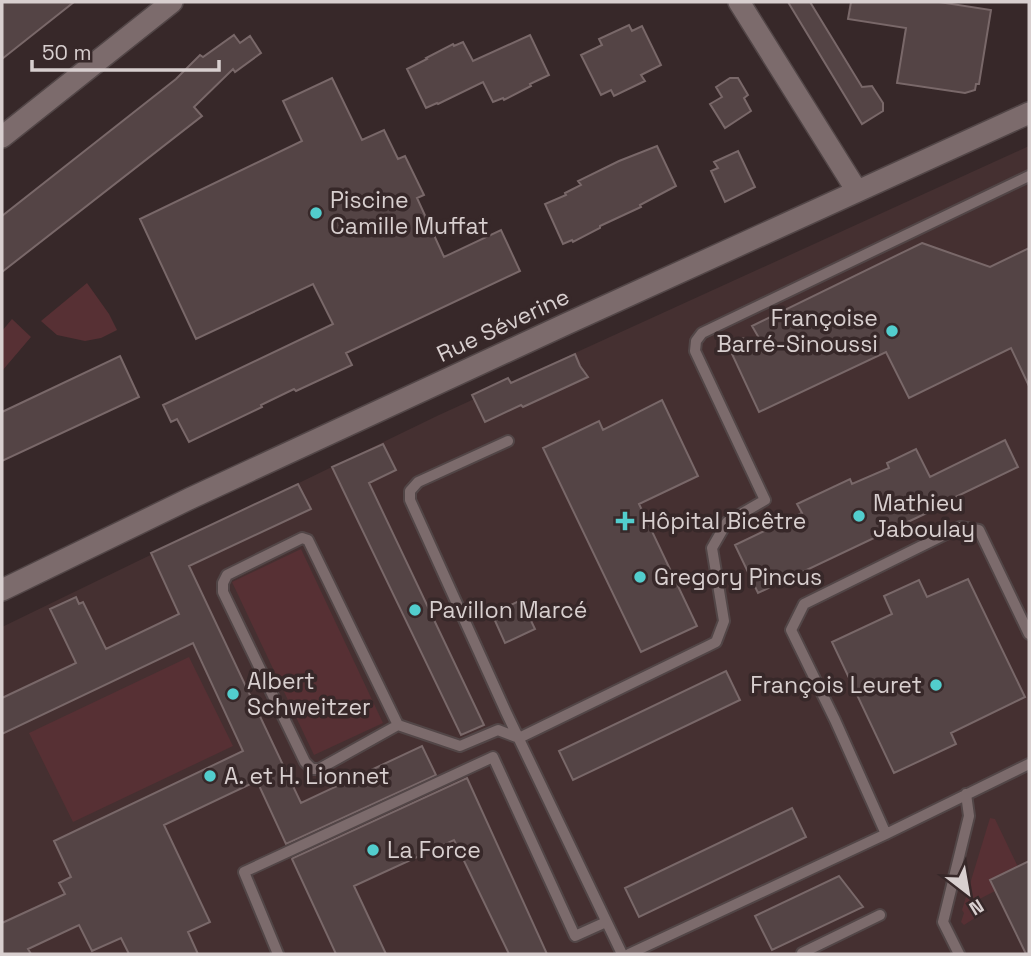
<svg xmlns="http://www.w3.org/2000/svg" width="1031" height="956" viewBox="0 0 1031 956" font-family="'Space Grotesk',sans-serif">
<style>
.built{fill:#453031}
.green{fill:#573034}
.building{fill:#544445;stroke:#796869;stroke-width:2}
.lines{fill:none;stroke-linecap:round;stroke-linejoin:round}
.lane-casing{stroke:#524647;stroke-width:14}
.street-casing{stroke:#524647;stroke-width:24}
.secondary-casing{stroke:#524647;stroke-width:24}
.lane{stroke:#7c6b6c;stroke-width:10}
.street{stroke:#7c6b6c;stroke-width:21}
.secondary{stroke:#7c6b6c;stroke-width:21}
.poi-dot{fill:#52cdcd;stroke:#372829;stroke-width:2.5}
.labels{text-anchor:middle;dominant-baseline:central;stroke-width:7;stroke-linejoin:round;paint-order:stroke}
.poi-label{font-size:23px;fill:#d8cfcf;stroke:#372829;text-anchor:start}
.street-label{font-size:23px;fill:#d8cfcf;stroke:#372829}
</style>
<rect width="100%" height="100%" fill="#372829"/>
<path class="built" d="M 1029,146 L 1029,954 L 2,954 L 2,627 L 439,415 Z"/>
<path class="green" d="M 87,283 L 109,314 L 117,330 L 101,338 L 85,341 L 57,335 L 41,321 Z
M 12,319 L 31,337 L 2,371 L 2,331 Z
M 301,549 L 383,723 L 314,755 L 232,582 Z
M 189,657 L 233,746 L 73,822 L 29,733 Z
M 990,818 L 995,819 L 1018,867 L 991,880 L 995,891 L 968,905 L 975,918 L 964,925 L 961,922 L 964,913 L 962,910 Z"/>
<path class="building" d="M 2,2 L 74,2 L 2,59 Z
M 788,2 L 810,2 L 862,87 L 872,86 L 883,103 L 883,111 L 862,124 Z
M 851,2 L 939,2 L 991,10 L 979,84 L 976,84 L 975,90 L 965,93 L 897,83 L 906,28 L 848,19 Z
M 629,25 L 632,31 L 642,26 L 661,65 L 641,75 L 645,81 L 614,96 L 611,90 L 601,95 L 581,55 L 602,45 L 599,39 Z
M 234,35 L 240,43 L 250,36 L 261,53 L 235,72 L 233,69 L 194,107 L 202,116 L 2,272 L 2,216 L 176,79 L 200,55 L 203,57 Z
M 530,35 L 549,75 L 530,84 L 531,86 L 504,100 L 503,98 L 493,102 L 483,82 L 438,104 L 437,103 L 426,108 L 407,69 L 427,59 L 426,58 L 453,44 L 454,46 L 463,42 L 473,61 Z
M 332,78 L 362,140 L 384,130 L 398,159 L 405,156 L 424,195 L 417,198 L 444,257 L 501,230 L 520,271 L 346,353 L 352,365 L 296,391 L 294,389 L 261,405 L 262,407 L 189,442 L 177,419 L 171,422 L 163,405 L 333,324 L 313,284 L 196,339 L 140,219 L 302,141 L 283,101 Z
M 730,78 L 738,78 L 748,95 L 744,98 L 751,111 L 725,128 L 710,104 L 722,97 L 716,87 Z
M 657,146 L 676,186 L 640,205 L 641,207 L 600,226 L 600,228 L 573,242 L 572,240 L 563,244 L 545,204 L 566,195 L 565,193 L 581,185 L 578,181 L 619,161 Z
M 738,151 L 755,187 L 725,202 L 711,171 L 718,168 L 714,162 Z
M 922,243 L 990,267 L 1029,248 L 1029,386 L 1011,348 L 909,398 L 886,352 L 759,412 L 725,339 L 759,338 L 752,326 Z
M 575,354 L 580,366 L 588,377 L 523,407 L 521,405 L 485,422 L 472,395 L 508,378 L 511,383 Z
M 120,356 L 139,397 L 2,461 L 2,412 Z
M 662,400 L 698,476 L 639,504 L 697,626 L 641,652 L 543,448 L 599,421 L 603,430 Z
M 1005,440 L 1018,467 L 943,503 L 944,505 L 914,519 L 758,593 L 735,545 L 802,513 L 797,504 L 850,479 L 852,484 L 889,468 L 887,463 L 916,449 L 930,477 Z
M 383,444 L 396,470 L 369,483 L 484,725 L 461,735 L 332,467 Z
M 298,484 L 311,509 L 189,566 L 274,746 L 301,803 L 422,746 L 436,775 L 286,844 L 257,781 L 164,825 L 210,922 L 188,932 L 198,954 L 129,954 L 121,938 L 92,951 L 79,925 L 28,949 L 31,954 L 2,954 L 2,923 L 65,894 L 59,883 L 71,877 L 54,841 L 243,751 L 193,643 L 2,734 L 2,698 L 76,663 L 50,609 L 76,597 L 79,604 L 83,602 L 106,649 L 179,614 L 151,553 Z
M 968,579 L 1025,697 L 951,733 L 956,744 L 894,773 L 832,642 L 892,614 L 884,596 L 919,580 L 927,597 Z
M 521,600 L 535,629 L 505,643 L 492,614 Z
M 726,671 L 740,700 L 573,780 L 559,751 Z
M 467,778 L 547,954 L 509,954 L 454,840 L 354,886 L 386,954 L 336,954 L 292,859 L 293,858 Z
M 792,808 L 806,837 L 639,917 L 625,888 Z
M 1029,861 L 1029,954 L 1026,954 L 990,880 Z
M 839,876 L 863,907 L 772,950 L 755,916 Z"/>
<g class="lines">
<g class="lane-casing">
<path id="lane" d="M 508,441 L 418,482 L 410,491 L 410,500 L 506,712 L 622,954
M 398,725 L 319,769 L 312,769 L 305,762 L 223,592 L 223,583 L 227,575 L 302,538 L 308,540 L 398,725 L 460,746 L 498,730 L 519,738 L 708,646 L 716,642 L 724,621 L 712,548 L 727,522 L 765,500 L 695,351 L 696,341 L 702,333 L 1029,176
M 886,834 L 835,720 L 791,630 L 804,604 L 960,527 L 979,530 L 1029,634
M 278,954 L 244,872 L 493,757 L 575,936 L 606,922
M 629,954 L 886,834 L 1029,764
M 803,954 L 802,953 L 880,915
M 959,954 L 943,922 L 969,816 L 966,794"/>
</g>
<g class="street-casing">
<path id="street" d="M 739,2 L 857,191
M 2,590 L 191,498 L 564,325 L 1029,113"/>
</g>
<g class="secondary-casing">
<path id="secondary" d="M 2,137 L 172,2"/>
</g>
<use href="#lane" class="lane"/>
<use href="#street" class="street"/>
<use href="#secondary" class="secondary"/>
</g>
<g class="poi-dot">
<circle cx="316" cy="213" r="7"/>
<circle cx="892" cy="331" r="7"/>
<circle cx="859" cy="516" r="7"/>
<path d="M621.5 510.5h7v7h7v7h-7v7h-7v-7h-7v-7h7z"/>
<circle cx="640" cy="577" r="7"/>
<circle cx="415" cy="610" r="7"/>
<circle cx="936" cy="685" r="7"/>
<circle cx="233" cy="694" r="7"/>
<circle cx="210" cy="776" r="7"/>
<circle cx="373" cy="850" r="7"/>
</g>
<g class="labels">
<g class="poi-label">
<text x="330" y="200">Piscine<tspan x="330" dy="26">Camille Muffat</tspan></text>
<text x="878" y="318" text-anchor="end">Françoise<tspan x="878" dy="26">Barré-Sinoussi</tspan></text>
<text x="873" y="503">Mathieu<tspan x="873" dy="26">Jaboulay</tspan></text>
<text x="641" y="521">Hôpital Bicêtre</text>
<text x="654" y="577">Gregory Pincus</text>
<text x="429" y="610">Pavillon Marcé</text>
<text x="247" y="681">Albert<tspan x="247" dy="26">Schweitzer</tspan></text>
<text x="922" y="685" text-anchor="end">François Leuret</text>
<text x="224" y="776">A. et H. Lionnet</text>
<text x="387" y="850">La Force</text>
</g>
<g class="street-label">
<text transform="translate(503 325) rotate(-25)">Rue Séverine</text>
</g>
</g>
<rect width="1031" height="956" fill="none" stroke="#d8cfcf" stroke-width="7"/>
<g transform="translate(968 893) rotate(149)" stroke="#372829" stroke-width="5" paint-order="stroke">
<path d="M0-5L12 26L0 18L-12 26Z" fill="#d8cfcf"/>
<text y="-10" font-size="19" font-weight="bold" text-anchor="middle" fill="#d8cfcf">N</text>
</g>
<path d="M32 60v10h187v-10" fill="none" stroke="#d8cfcf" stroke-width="3.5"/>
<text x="42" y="60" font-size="21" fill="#d8cfcf" stroke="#372829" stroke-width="5" paint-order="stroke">50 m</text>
</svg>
